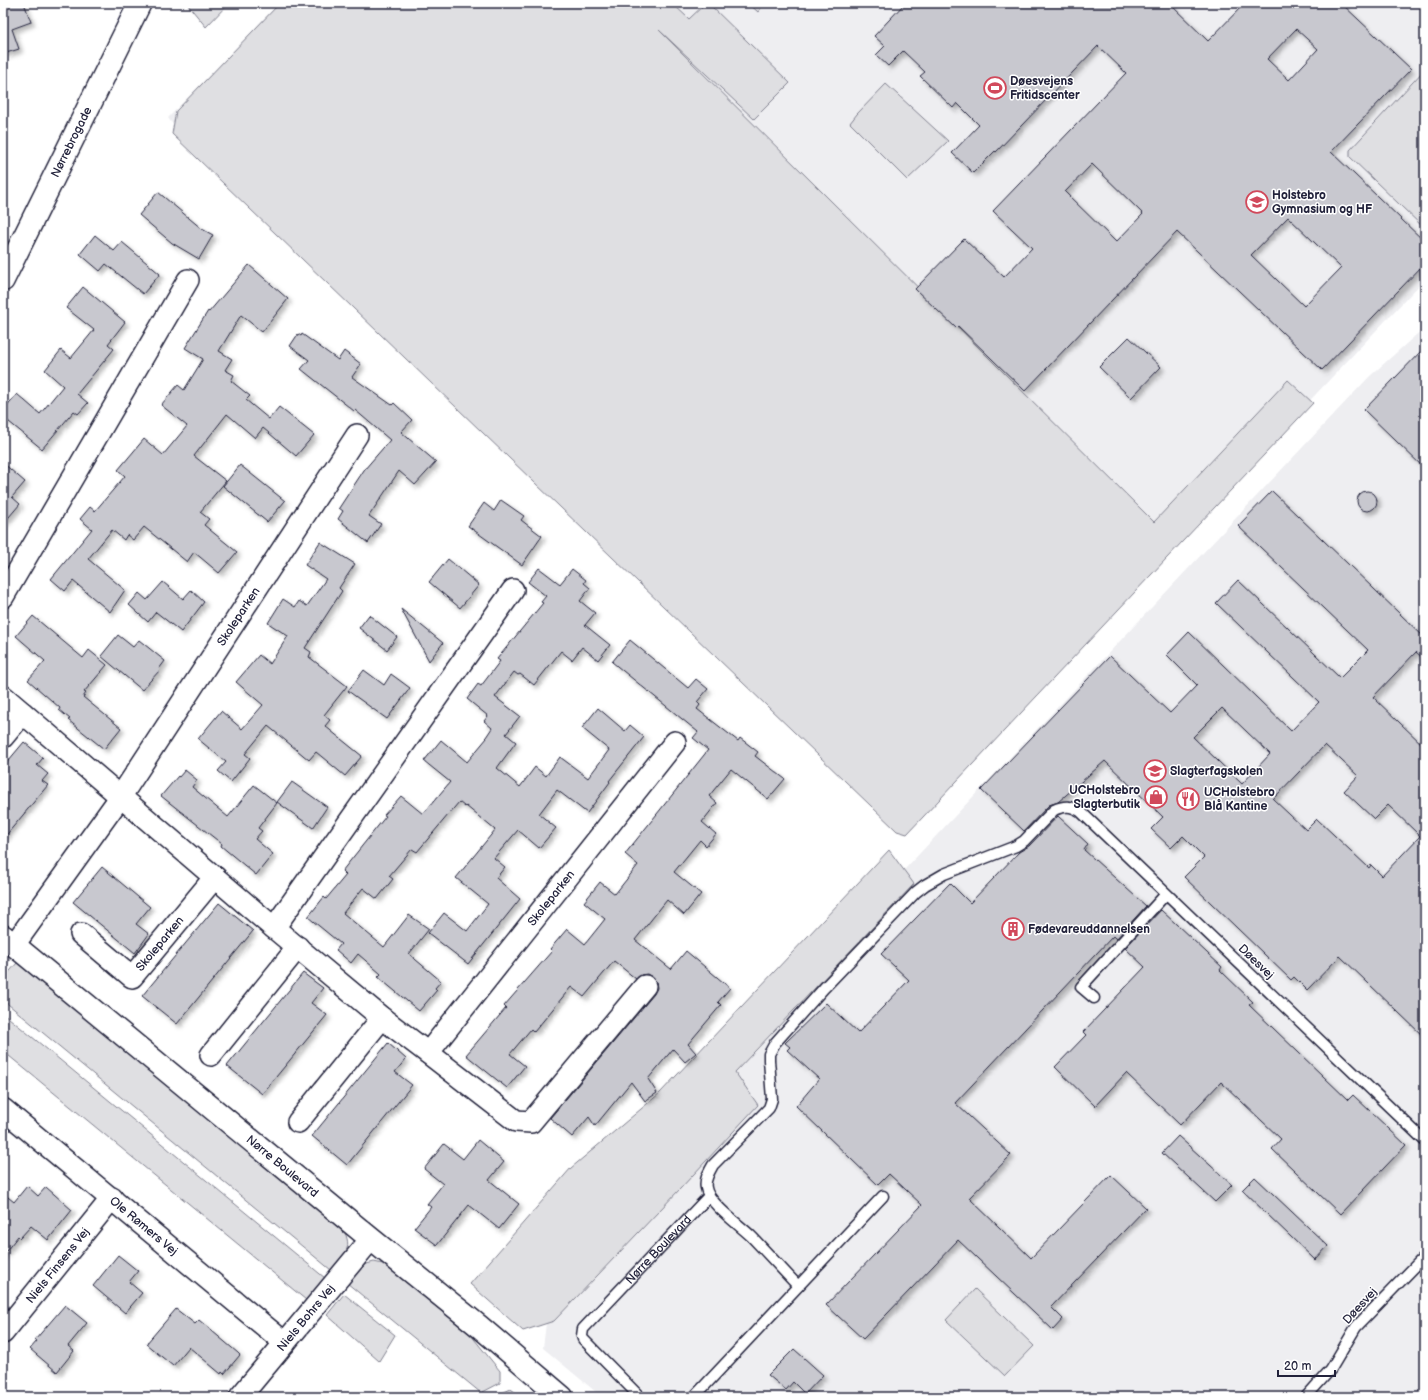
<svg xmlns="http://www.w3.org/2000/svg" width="1428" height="1400" viewBox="0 0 1428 1400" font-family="'Balsamiq Sans',sans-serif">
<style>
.built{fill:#eeeef1}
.green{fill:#dfdfe2;stroke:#80808e}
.building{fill:#c8c8cf;stroke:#22223b;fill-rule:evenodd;filter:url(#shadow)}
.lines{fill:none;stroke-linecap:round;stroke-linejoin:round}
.lane-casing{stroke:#22223b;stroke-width:13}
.street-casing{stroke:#22223b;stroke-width:24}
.secondary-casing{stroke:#22223b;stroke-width:25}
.lane{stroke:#fff;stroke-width:10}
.street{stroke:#fff;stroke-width:21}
.secondary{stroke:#fff;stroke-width:22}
.labels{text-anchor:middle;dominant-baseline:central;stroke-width:3;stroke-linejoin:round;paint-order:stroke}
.poi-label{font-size:12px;font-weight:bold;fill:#22223b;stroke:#fff;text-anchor:start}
.street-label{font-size:12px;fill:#22223b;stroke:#fff}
</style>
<defs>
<filter id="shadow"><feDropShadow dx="3.5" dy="3.5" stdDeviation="2" flood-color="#0004"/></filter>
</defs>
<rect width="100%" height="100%" fill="#fff"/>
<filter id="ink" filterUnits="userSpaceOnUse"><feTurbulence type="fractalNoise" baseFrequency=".025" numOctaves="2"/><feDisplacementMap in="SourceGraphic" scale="8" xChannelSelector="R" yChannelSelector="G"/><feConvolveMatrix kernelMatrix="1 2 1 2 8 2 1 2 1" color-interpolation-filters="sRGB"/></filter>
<g filter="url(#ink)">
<path class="built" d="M 279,3 L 1425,3 L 1425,279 L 901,832 L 192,150 L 168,118 Z
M 1425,327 L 1425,1397 L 602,1397 L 543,1348 L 547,1315 L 605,1187 L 1369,377 Z"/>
<path class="green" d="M 189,3 L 229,3 L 206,27 L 188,5 Z
M 280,3 L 672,3 L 689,19 L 706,3 L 708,3 L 790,83 L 754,119 L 659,30 L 1154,522 L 1288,380 L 1313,403 L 907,834 L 897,831 L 172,134 L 176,111 Z
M 748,3 L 765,3 L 758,12 Z
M 1425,69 L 1425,229 L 1350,157 L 1350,150 Z
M 886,84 L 948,141 L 907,180 L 850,123 L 857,114 Z
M 889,850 L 914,884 L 735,1072 L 758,1105 L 680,1189 L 554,1321 L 523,1331 L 470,1284 L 571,1168 L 660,1093 Z
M 3,948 L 13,956 L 3,968 Z
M 21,962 L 343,1229 C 354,1249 344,1255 331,1270 L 3,1000 L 3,979 L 17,963 Z
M 3,1013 L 325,1278 L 306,1300 L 3,1051 Z
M 374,1262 L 383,1264 L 470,1334 L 500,1371 L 500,1383 L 481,1393 L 347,1283 L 363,1265 Z
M 975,1289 L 1034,1346 L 1005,1376 L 946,1320 Z
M 344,1294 L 395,1335 L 379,1361 L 327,1315 Z
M 511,1389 L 521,1397 L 492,1397 Z"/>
<path class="building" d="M 3,3 L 24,3 L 31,22 L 12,29 L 19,49 L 3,54 Z
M 905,3 L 1169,3 L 1208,41 L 1245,3 L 1341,3 L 1411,69 L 1331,152 L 1425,242 L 1425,263 L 1322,370 L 1177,232 L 1025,391 L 958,326 L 956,328 L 915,289 L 964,239 L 1004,277 L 1032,248 L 993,211 L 1126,73 L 1098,46 L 996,152 L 995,151 L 973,173 L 952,153 L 979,125 L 957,103 L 953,108 L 920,76 L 925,72 L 903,51 L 888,66 L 876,55 L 885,46 L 874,36 ZM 1296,29 L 1318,49 L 1289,80 L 1267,59 ZM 1092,164 L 1143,214 L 1116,242 L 1065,192 ZM 1288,217 L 1341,268 L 1304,306 L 1251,255 Z
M 158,192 L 202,229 L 213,235 L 199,259 L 172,243 L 139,215 Z
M 95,235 L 114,251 L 122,242 L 160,274 L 143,294 L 106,264 L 100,271 L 80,254 Z
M 249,265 L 288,299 L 262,332 L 241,315 L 219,351 L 232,359 L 225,370 L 234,375 L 231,381 L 250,396 L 246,400 L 269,419 L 279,407 L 314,435 L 296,456 L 263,428 L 255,438 L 227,414 L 194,456 L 226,481 L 200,512 L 209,519 L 204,525 L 237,552 L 219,573 L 194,552 L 187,562 L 144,527 L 133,540 L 127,535 L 124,540 L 112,530 L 88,559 L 125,590 L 110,612 L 73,581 L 65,591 L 51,579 L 92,529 L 80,519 L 90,507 L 95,511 L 125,476 L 118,470 L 144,439 L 163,455 L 187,426 L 161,405 L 178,385 L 184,390 L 203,359 L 185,348 L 208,311 L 209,312 Z
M 83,287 L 125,322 L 108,344 L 114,349 L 77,394 L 88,403 L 78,414 L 74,411 L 42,449 L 3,417 L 3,410 L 17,394 L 40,414 L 63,386 L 45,370 L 61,350 L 71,358 L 94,330 L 66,308 Z
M 298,334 L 301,336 L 302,334 L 338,360 L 344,351 L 361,364 L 352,377 L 392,405 L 394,403 L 412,420 L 401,432 L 436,462 L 415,485 L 399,471 L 369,516 L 381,524 L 368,543 L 338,519 L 343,511 L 339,508 L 364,470 L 390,440 L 355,410 L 354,411 L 301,369 L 309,360 L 290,346 Z
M 1129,337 L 1161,367 L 1131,398 L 1099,367 Z
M 1425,347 L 1425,469 L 1364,410 Z
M 3,463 L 25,482 L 12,497 L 20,504 L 3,524 Z
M 240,465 L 285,501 L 267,522 L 223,486 Z
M1357 501a10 10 0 1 1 20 0a10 10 0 1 1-20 0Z
M 1272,491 L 1425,638 L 1425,660 L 1416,652 L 1373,697 L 1425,747 L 1425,1038 L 1340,956 L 1307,990 L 1294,977 L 1291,980 L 1184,877 L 1204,857 L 1183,836 L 1171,848 L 1151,829 L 1163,817 L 1105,761 L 1058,802 L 1049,805 L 1024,831 L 981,790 L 1110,656 L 1170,713 L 1197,685 L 1167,655 L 1189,632 L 1291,731 L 1319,702 L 1216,603 L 1238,580 L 1340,678 L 1368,650 L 1238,526 ZM 1222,708 L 1270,754 L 1242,784 L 1193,737 ZM 1325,745 L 1358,776 L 1344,791 L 1374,819 L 1388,805 L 1420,836 L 1382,876 L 1371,865 L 1369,868 L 1317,819 L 1306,830 L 1273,799 Z
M 501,500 L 524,516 L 521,520 L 542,536 L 522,565 L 468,526 L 484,503 L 494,511 Z
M 320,542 L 355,564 L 339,588 L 342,591 L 305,648 L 311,652 L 309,657 L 347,686 L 324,715 L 330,720 L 325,726 L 362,756 L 345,776 L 316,752 L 309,760 L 268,726 L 245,754 L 250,758 L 231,782 L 218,771 L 226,762 L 198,739 L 221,711 L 242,729 L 263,705 L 236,682 L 259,655 L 270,664 L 288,636 L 268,623 L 283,599 L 295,607 L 299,601 L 307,606 L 326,579 L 305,565 Z
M 448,559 L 479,585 L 460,608 L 429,582 Z
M 539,568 L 560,584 L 572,569 L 586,580 L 584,583 L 590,588 L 580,601 L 595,613 L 585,625 L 610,645 L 598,660 L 582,647 L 572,660 L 561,651 L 534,685 L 520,674 L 518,675 L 514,672 L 495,697 L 520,716 L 506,734 L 516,742 L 497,768 L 520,787 L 535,767 L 546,776 L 560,757 L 588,778 L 609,750 L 582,728 L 598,708 L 625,731 L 630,725 L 644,737 L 609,781 L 610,782 L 587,813 L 557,790 L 539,814 L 556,828 L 539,848 L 518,830 L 494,858 L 505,867 L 496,878 L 520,899 L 468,964 L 428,933 L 444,913 L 467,931 L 488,904 L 456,878 L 495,830 L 466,806 L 465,807 L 459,802 L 417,852 L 412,849 L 389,876 L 393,879 L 377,899 L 363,888 L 343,913 L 384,947 L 409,915 L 429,929 L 409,954 L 441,981 L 435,988 L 437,990 L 419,1011 L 378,977 L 381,974 L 358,954 L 351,963 L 336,950 L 341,944 L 308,917 L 324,897 L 326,899 L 346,875 L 342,871 L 386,816 L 384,815 L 401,796 L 423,814 L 450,782 L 424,761 L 441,740 L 467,762 L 487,738 L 486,737 L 492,728 L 484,721 L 488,716 L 467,699 L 478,684 L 481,686 L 500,661 L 497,659 L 543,603 L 541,602 L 546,596 L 528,582 Z
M 163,582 L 183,599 L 191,590 L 204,602 L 181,632 L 156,612 L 148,622 L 129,605 L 139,593 L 147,600 Z
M 401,609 L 443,643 L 429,661 Z
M 369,615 L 397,637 L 387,650 L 359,628 Z
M 33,616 L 83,658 L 89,650 L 107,665 L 84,692 L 86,693 L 83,697 L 121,728 L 104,749 L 68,720 L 70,719 L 59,710 L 60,708 L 28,680 L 45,661 L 16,636 Z
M 118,635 L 133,647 L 139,640 L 165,661 L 159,669 L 160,670 L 142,690 L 101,656 Z
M 630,640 L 688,688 L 696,679 L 708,689 L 697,702 L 700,705 L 697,709 L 738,741 L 740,738 L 758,752 L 755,756 L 785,779 L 768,799 L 731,769 L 709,796 L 717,803 L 702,822 L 716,834 L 706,846 L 700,840 L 674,872 L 701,894 L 684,915 L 667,900 L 635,940 L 671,969 L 686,951 L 730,988 L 718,1002 L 721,1005 L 688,1044 L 696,1053 L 685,1062 L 673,1049 L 648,1079 L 657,1093 L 645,1101 L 631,1082 L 595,1126 L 589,1117 L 572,1137 L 550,1118 L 654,994 L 657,988 L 656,982 L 652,977 L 647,974 L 641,975 L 636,979 L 614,961 L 584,997 L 571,987 L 534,1032 L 531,1029 L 510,1054 L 525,1066 L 507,1088 L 466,1055 L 506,1008 L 504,1006 L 552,951 L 550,949 L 567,929 L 585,944 L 605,919 L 584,902 L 600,882 L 615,894 L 638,865 L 625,854 L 708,750 L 693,738 L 698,732 L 612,662 Z
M 364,670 L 384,685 L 391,674 L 410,688 L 387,719 L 348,691 Z
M 24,742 L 43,758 L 37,765 L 48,774 L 42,781 L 48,785 L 3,839 L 3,767 Z
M 185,770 L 197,780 L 192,787 L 228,817 L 254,785 L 277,803 L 258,828 L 262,831 L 255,839 L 273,854 L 256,875 L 221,846 L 222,844 L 161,796 L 178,776 L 179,777 Z
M 292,782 L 327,807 L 313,828 L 277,802 Z
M 1058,816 L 1088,844 L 1084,850 L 1146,906 L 1116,939 L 1113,936 L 955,1103 L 1011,1155 L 969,1198 L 1031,1258 L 1111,1175 L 1146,1208 L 1051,1307 L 1063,1319 L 1053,1330 L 958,1240 L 863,1339 L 826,1305 L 922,1205 L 889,1174 L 878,1185 L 796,1106 L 819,1079 L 787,1050 L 790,1047 L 785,1043 L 826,1003 L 858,1033 L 909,980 L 881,954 L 950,883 L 970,903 L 1019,852 L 1029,846 Z
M 102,867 L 150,907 L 136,924 L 149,934 L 135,953 L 73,902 Z
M 219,903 L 253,931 L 177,1024 L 142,996 Z
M 1161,910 L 1222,967 L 1220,970 L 1253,1002 L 1249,1005 L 1348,1100 L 1353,1095 L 1406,1145 L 1340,1214 L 1272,1149 L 1281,1139 L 1221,1082 L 1180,1125 L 1126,1073 L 1095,1106 L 1055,1067 L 1086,1035 L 1083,1032 L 1145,967 L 1125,948 Z
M 303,973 L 323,988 L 311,1003 L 327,1015 L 262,1094 L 227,1066 Z
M 388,1043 L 406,1059 L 395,1072 L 412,1085 L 347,1165 L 312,1136 Z
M 1178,1136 L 1232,1185 L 1215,1202 L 1162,1153 Z
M 478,1140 L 504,1162 L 489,1180 L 519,1204 L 499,1229 L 469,1205 L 437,1245 L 414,1228 L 431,1207 L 427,1204 L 443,1184 L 424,1169 L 444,1144 L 463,1159 Z
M 1255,1177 L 1328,1246 L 1315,1260 L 1242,1190 Z
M 27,1186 L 38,1196 L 46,1187 L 72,1210 L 48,1240 L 31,1226 L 20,1238 L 18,1236 L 3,1255 L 3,1193 L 14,1202 Z
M 118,1255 L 138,1271 L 129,1282 L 142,1293 L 125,1313 L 93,1286 Z
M 65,1305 L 87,1323 L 68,1346 L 74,1351 L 57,1372 L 30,1349 L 37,1341 L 35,1340 Z
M 176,1309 L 195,1324 L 199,1320 L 238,1353 L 240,1355 L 224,1374 L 222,1372 L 221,1374 L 189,1347 L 173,1366 L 146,1344 Z
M 794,1349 L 823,1375 L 805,1394 L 793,1382 L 786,1390 L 768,1375 Z"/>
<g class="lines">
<g class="lane-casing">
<g id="lane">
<path d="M 1094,998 L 1081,987 L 1166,894"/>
<path d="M 798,1286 C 783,1270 767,1253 752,1237 C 741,1226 708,1203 706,1188 C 704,1180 709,1172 713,1165 L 769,1108 L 772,1099 L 769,1060 L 769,1054 L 775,1043 L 824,988 L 916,892 L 925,885 L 944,874 L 1016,846 L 1024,841 L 1054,810 C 1065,805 1071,806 1080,811 L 1425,1141"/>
<path id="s1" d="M 640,1397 L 583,1339 L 582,1336 L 583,1329 L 709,1196"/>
<path d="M 694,1397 L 883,1196"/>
<path d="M 1306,1397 L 1331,1369 L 1356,1327 L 1425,1256"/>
</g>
</g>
<g class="street-casing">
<g id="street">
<path d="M 3,597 L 188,280"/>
<path id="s2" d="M 3,696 L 274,928 L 382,1018 L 428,1053 L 675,742"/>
<path d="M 3,737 L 23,713"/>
<path d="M 274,928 L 513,590"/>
<path id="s3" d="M 81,934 L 132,977 L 215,877"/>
<path id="s4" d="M 14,945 L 121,796 L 357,435"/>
<path d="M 428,1053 L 516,1121 L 531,1122 L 645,986"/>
<path d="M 211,1055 L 298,947"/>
<path id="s5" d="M 3,1109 L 285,1343"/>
<path d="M 298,1122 L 382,1018"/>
<path id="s6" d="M 3,1333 L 112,1198"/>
<path id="s7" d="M 240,1397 L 371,1239"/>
</g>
</g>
<g class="secondary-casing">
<g id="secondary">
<path id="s8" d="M 3,280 L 140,3"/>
<path id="s9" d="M 3,936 L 371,1239 L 480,1327 L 562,1397"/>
</g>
</g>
<use href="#lane" class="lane"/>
<use href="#street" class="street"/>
<use href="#secondary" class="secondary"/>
</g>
</g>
<defs>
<g id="stadium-ring" transform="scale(1.15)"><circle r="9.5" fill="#fff" stroke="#d1495b" stroke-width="1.5"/><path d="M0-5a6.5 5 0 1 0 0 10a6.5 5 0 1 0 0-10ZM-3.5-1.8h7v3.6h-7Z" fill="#d1495b"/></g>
<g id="school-ring" transform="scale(1.15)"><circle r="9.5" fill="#fff" stroke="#d1495b" stroke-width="1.5"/><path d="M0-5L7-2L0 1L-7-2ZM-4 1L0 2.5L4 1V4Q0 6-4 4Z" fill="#d1495b"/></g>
<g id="shop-ring" transform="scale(1.15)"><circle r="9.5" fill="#fff" stroke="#d1495b" stroke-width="1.5"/><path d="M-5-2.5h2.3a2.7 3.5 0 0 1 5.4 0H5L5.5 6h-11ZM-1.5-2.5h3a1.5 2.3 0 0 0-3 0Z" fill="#d1495b"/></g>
<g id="restaurant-ring" transform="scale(1.15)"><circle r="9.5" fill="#fff" stroke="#d1495b" stroke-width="1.5"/><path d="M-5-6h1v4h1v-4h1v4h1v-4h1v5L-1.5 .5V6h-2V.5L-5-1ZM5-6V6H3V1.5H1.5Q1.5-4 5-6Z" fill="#d1495b"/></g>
<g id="building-ring" transform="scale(1.15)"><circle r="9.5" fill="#fff" stroke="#d1495b" stroke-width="1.5"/><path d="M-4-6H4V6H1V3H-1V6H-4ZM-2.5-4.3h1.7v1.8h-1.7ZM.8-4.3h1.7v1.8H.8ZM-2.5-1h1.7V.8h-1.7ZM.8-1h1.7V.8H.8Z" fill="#d1495b"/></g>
</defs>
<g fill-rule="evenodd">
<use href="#stadium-ring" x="995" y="88"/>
<use href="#school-ring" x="1257" y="202"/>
<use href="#school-ring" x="1155" y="771"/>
<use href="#shop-ring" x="1156" y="797"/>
<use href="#restaurant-ring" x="1188" y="799"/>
<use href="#building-ring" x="1013" y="929"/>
</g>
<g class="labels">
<g class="poi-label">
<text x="1010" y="81">Døesvejens<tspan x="1010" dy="14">Fritidscenter</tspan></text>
<text x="1272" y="195">Holstebro<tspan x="1272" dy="14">Gymnasium og HF</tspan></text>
<text x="1170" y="771">Slagterfagskolen</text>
<text x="1140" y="790" text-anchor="end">UCHolstebro<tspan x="1140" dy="14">Slagterbutik</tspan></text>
<text x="1204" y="792">UCHolstebro<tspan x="1204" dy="14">Blå Kantine</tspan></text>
<text x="1028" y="929">Fødevareuddannelsen</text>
</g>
<g class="street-label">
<text stroke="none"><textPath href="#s8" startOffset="154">Nørrebrogade</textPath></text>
<text stroke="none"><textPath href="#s4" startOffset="398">Skoleparken</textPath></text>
<text stroke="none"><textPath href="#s2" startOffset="753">Skoleparken</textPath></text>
<text stroke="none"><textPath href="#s3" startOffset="110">Skoleparken</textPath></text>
<text transform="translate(1256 962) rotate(44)">Døesvej</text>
<text stroke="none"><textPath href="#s9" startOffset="362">Nørre Boulevard</textPath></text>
<text stroke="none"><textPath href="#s5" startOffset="183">Ole Rømers Vej</textPath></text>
<text stroke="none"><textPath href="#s1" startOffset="201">Nørre Boulevard</textPath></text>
<text stroke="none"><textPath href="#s6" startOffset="87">Niels Finsens Vej</textPath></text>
<text transform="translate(1360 1306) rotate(-48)">Døesvej</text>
<text stroke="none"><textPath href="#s7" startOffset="103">Niels Bohrs Vej</textPath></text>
</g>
</g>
<rect width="1428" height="1400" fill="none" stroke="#fff" stroke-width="16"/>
<rect x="8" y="8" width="1412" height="1384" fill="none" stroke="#22223b" stroke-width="1.5" filter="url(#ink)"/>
<path d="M1278 1370v6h57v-6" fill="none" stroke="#22223b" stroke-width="2"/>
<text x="1284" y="1370" font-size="12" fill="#22223b" stroke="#ffffff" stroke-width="3" paint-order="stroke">20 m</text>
</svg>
